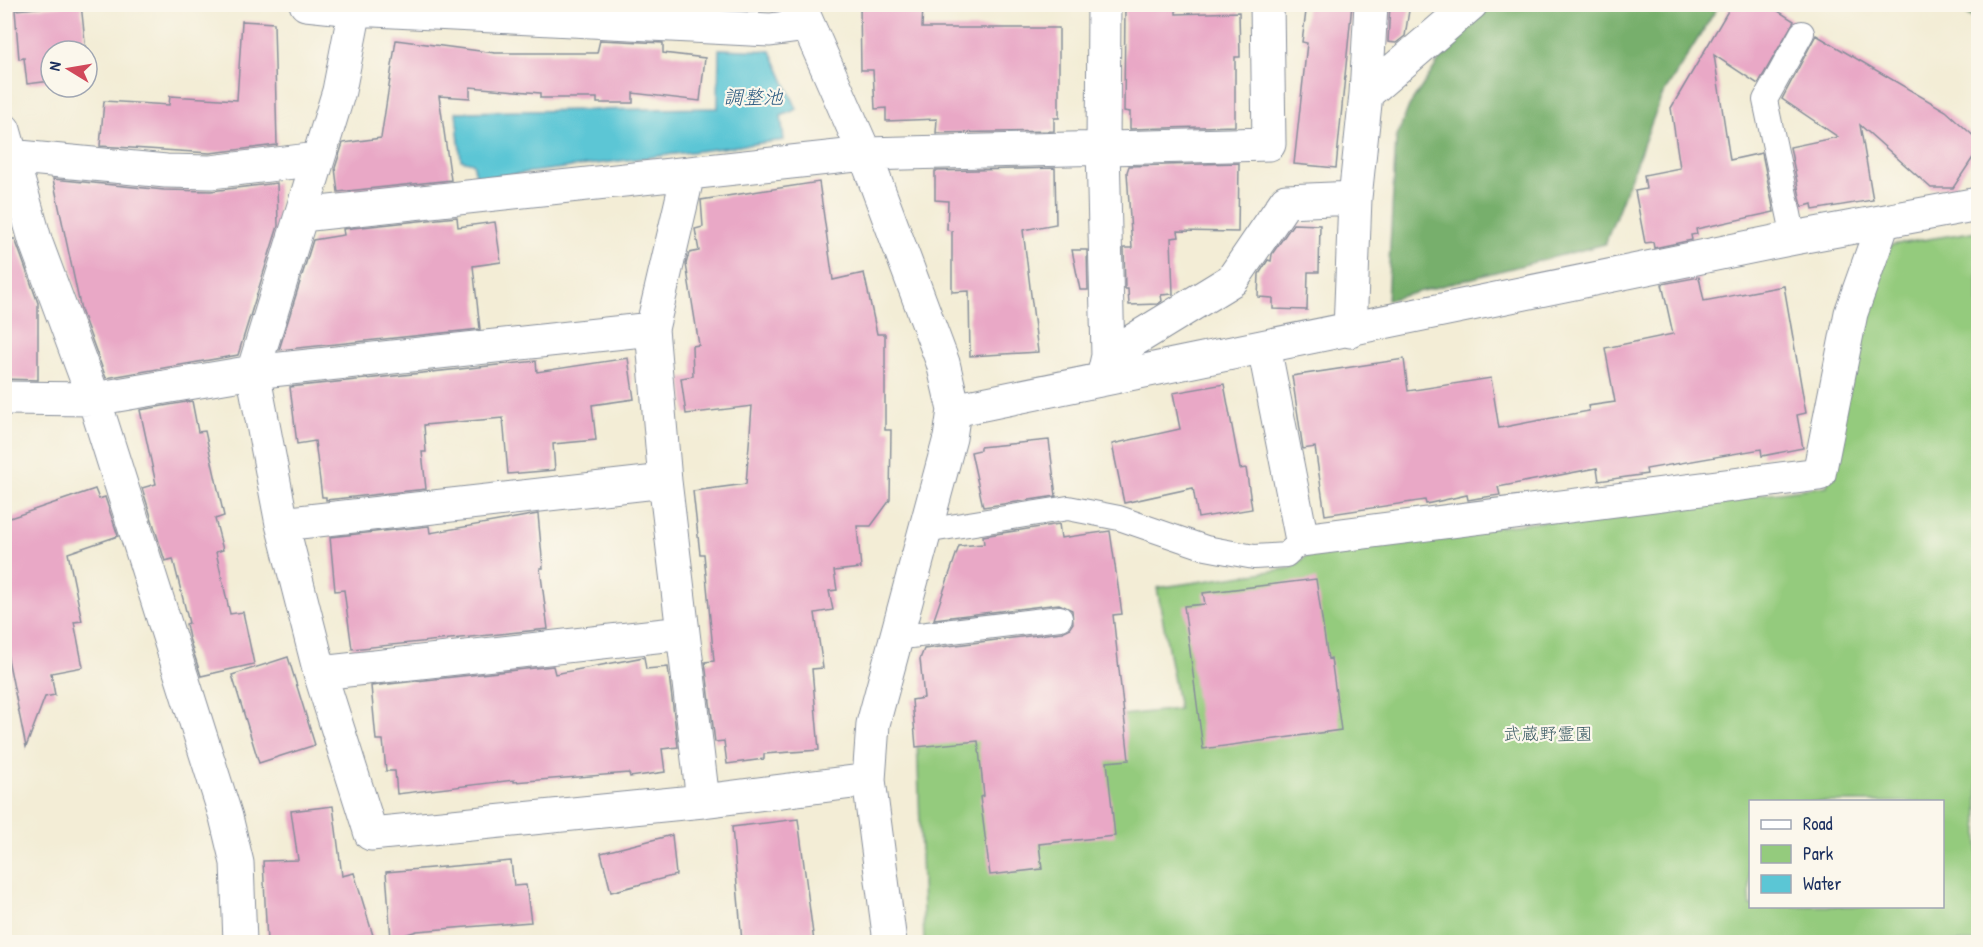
<svg xmlns="http://www.w3.org/2000/svg" width="1983" height="947" viewBox="0 0 1983 947" font-family="'Patrick Hand','Klee One',sans-serif">
<style>
.green{fill:#94cb7d;stroke:#587d6e;stroke-width:1.5;fill-rule:evenodd}
.forest{fill:#77af6c;stroke:#496f65;stroke-width:1.5}
.water{fill:#5bc6d5;stroke:#3b7a9a;stroke-width:1.5}
.building{fill:#e9a8c6}
.lines{fill:none;stroke-linecap:round;stroke-linejoin:round}
.lane-casing{stroke:#878e9a;stroke-width:26}
.street-casing{stroke:#878e9a;stroke-width:35}
.lane{stroke:#fff;stroke-width:24}
.street{stroke:#fff;stroke-width:33}
.labels{text-anchor:middle;dominant-baseline:central;stroke-width:4.5;stroke-linejoin:round;paint-order:stroke}
.park-label{font-size:18px;fill:#3f5e67;stroke:#fbf7ec}
.water-label{font-size:20px;font-style:italic;fill:#2e5c82;stroke:#fbf7ec}
</style>
<rect width="100%" height="100%" fill="#fbf7ec"/>
<filter id="ink" filterUnits="userSpaceOnUse"><feTurbulence type="fractalNoise" baseFrequency=".0167" numOctaves="2"/><feDisplacementMap in="SourceGraphic" scale="12" xChannelSelector="R" yChannelSelector="G"/><feConvolveMatrix kernelMatrix="1 2 1 2 8 2 1 2 1" color-interpolation-filters="sRGB"/></filter>
<filter id="wash" filterUnits="userSpaceOnUse"><feTurbulence type="fractalNoise" baseFrequency=".008" numOctaves="4" result="noise"/><feDisplacementMap in="SourceGraphic" scale="24" xChannelSelector="R" yChannelSelector="G"/><feGaussianBlur stdDeviation="1.35" result="paint"/><feColorMatrix in="noise" values="0 0 0 0 0 0 0 0 0 0 0 0 0 0 0 0 0 1.4 0 .05"/><feComposite in="paint" operator="in"/></filter>
<g filter="url(#wash)">
<rect width="100%" height="100%" fill="#f3edd6"/>
<path class="green" d="M 1978,231 L 1978,942 L 924,942 L 917,737 L 1179,709 L 1157,588 L 1292,568 L 1314,550 L 1827,486 L 1867,309 L 1891,245 ZM 1750,802 L 1942,802 L 1942,906 L 1750,906 Z"/>
<path class="forest" d="M 1489,5 L 1719,5 L 1661,98 L 1605,244 L 1387,300 L 1396,139 L 1409,106 L 1454,38 Z
M 1951,5 L 1978,5 L 1978,21 Z"/>
<path class="water" d="M 719,49 L 771,51 L 797,109 L 781,116 L 784,140 L 477,179 L 473,163 L 461,160 L 456,112 L 718,108 Z"/>
<g id="blocks">
<path class="building" d="M 81,4 L 86,51 L 51,51 L 51,81 L 27,84 L 24,58 L 19,59 L 15,10 Z
M 860,4 L 923,4 L 922,28 L 1059,28 L 1059,118 L 1054,118 L 1054,131 L 936,133 L 937,119 L 886,121 L 886,108 L 875,109 L 873,70 L 861,70 Z
M 1125,4 L 1176,4 L 1176,14 L 1239,12 L 1240,57 L 1235,57 L 1235,126 L 1130,129 L 1130,112 L 1124,111 Z
M 1307,4 L 1352,4 L 1336,168 L 1294,164 L 1307,43 L 1302,42 Z
M 1390,4 L 1410,4 L 1405,36 L 1396,43 L 1388,42 Z
M 1732,4 L 1767,4 L 1794,21 L 1758,84 L 1714,55 L 1730,160 L 1762,153 L 1774,212 L 1696,229 L 1697,234 L 1691,235 L 1692,240 L 1654,248 L 1653,242 L 1645,243 L 1635,191 L 1646,189 L 1644,175 L 1680,168 L 1671,108 Z
M 242,21 L 274,23 L 277,145 L 210,153 L 100,146 L 104,101 L 169,105 L 170,96 L 237,100 Z
M 1816,35 L 1946,111 L 1978,140 L 1978,150 L 1953,188 L 1931,188 L 1860,125 L 1873,200 L 1813,210 L 1812,204 L 1802,207 L 1790,147 L 1838,137 L 1782,99 Z
M 396,40 L 495,53 L 597,53 L 600,40 L 663,43 L 663,53 L 705,58 L 700,101 L 633,93 L 633,103 L 597,103 L 597,98 L 540,98 L 540,93 L 470,87 L 470,98 L 439,96 L 451,180 L 338,192 L 335,168 L 343,143 L 381,138 Z
M 1239,163 L 1238,232 L 1178,231 L 1179,237 L 1171,238 L 1173,294 L 1161,295 L 1162,301 L 1158,304 L 1129,305 L 1128,289 L 1125,289 L 1124,248 L 1132,248 L 1127,172 L 1129,166 Z
M 1055,168 L 1056,224 L 1023,230 L 1038,352 L 970,356 L 969,291 L 952,292 L 952,231 L 947,230 L 948,201 L 935,200 L 935,171 Z
M 53,179 L 164,190 L 211,191 L 277,183 L 278,226 L 238,355 L 106,378 L 81,310 Z
M 819,182 L 833,280 L 864,273 L 877,334 L 885,334 L 885,430 L 891,430 L 890,500 L 871,526 L 857,526 L 861,568 L 834,571 L 837,590 L 829,591 L 833,610 L 815,613 L 823,668 L 812,669 L 819,750 L 764,754 L 764,759 L 727,764 L 724,741 L 715,742 L 705,662 L 714,661 L 704,554 L 700,554 L 693,491 L 746,484 L 752,406 L 686,414 L 681,378 L 693,376 L 692,346 L 699,345 L 686,264 L 689,253 L 699,251 L 695,229 L 703,227 L 701,200 Z
M 457,217 L 458,227 L 495,222 L 501,262 L 473,266 L 480,329 L 279,350 L 313,240 L 344,235 L 343,229 Z
M 1293,224 L 1320,225 L 1319,272 L 1308,272 L 1307,310 L 1273,309 L 1273,298 L 1258,297 L 1259,274 L 1268,260 L 1271,261 L 1272,254 Z
M 4,239 L 15,239 L 38,303 L 38,380 L 4,379 Z
M 1072,250 L 1087,250 L 1088,290 L 1080,290 Z
M 1699,277 L 1704,301 L 1784,286 L 1806,413 L 1797,415 L 1803,448 L 1762,456 L 1761,449 L 1646,469 L 1647,474 L 1599,481 L 1597,468 L 1498,487 L 1500,495 L 1479,498 L 1468,500 L 1467,495 L 1426,504 L 1425,500 L 1325,515 L 1315,447 L 1303,449 L 1292,376 L 1404,359 L 1408,391 L 1491,378 L 1499,428 L 1589,411 L 1588,406 L 1615,402 L 1605,348 L 1673,334 L 1662,284 Z
M 628,358 L 634,399 L 592,405 L 596,440 L 553,444 L 555,470 L 508,474 L 503,418 L 424,425 L 426,452 L 422,452 L 426,489 L 326,500 L 326,497 L 322,497 L 315,441 L 297,444 L 290,387 L 536,361 L 537,372 Z
M 1224,384 L 1240,469 L 1246,468 L 1252,509 L 1198,518 L 1193,488 L 1124,503 L 1112,444 L 1180,429 L 1173,393 Z
M 192,401 L 198,432 L 205,431 L 224,516 L 215,519 L 223,550 L 216,552 L 230,614 L 243,612 L 254,664 L 201,676 L 189,638 L 186,624 L 189,623 L 173,559 L 165,561 L 142,488 L 156,484 L 140,410 Z
M 1049,440 L 1056,496 L 983,507 L 971,452 L 980,450 L 980,447 Z
M 95,489 L 99,499 L 105,497 L 118,536 L 68,553 L 82,621 L 74,622 L 83,667 L 51,673 L 55,695 L 45,697 L 26,747 L 4,639 L 4,520 Z
M 538,514 L 543,568 L 540,568 L 548,629 L 352,649 L 344,590 L 335,591 L 330,537 L 429,526 L 430,533 Z
M 1059,524 L 1061,538 L 1110,531 L 1122,614 L 1113,615 L 1129,760 L 1107,762 L 1115,836 L 1039,844 L 1042,869 L 990,875 L 980,797 L 984,796 L 978,741 L 916,747 L 912,700 L 924,698 L 920,659 L 924,649 L 1062,632 L 1069,629 L 1073,623 L 1072,610 L 1059,604 L 934,619 L 959,546 L 984,544 L 983,536 Z
M 1316,579 L 1328,659 L 1331,658 L 1341,730 L 1203,749 L 1184,606 L 1205,604 L 1203,593 Z
M 288,657 L 315,745 L 259,763 L 232,675 Z
M 644,657 L 646,669 L 668,667 L 678,747 L 662,749 L 665,772 L 630,777 L 629,773 L 514,782 L 514,780 L 397,794 L 395,771 L 386,771 L 383,740 L 376,740 L 371,686 L 553,666 L 555,674 Z
M 333,806 L 342,876 L 354,873 L 375,942 L 267,942 L 263,861 L 298,860 L 291,811 Z
M 798,819 L 814,942 L 742,942 L 732,827 Z
M 672,835 L 676,875 L 611,892 L 601,853 Z
M 511,861 L 514,886 L 526,885 L 531,922 L 417,931 L 391,939 L 386,872 Z"/>
</g>
</g>
<g filter="url(#ink)">
<use href="#blocks" fill-opacity="0" stroke="#878e9a" stroke-width="1.5"/>
<g class="lines">
<g class="lane-casing">
<path id="lane" d="M 1794,238 L 1765,100 L 1802,33
M 925,531 L 1068,508 L 1119,518 L 1206,548 L 1254,557 L 1286,555 L 1302,540
M 894,638 L 1060,618"/>
</g>
<g class="street-casing">
<path id="street" d="M 306,4 L 354,9 L 770,30 L 807,25
M 356,4 L 339,91 L 253,372 L 282,524 L 320,673 L 371,834 L 703,801 L 869,780
M 799,4 L 865,154 L 943,363 L 954,410 L 950,438 L 873,724 L 869,780 L 890,942
M 1366,94 L 1471,4
M 4,130 L 36,243 L 94,399 L 226,817 L 237,863 L 240,942
M 9,156 L 166,171 L 211,172 L 318,159
M 688,174 L 652,329 L 665,481 L 703,801
M 302,215 L 865,154 L 1269,144 L 1267,4
M 1350,331 L 1355,198 L 1366,94 L 1371,4
M 1264,347 L 1302,540 L 1819,474 L 1851,313 L 1883,223
M 1108,356 L 1232,280 L 1286,201 L 1355,198
M 1103,378 L 1108,356 L 1103,148 L 1104,4
M 4,398 L 94,399 L 253,372 L 652,329
M 954,410 L 1794,238 L 1978,204
M 282,524 L 665,481
M 320,673 L 683,633"/>
</g>
<use href="#lane" class="lane"/>
<use href="#street" class="street"/>
</g>
</g>
<g class="labels">
<g class="park-label">
<text x="1548" y="733">武蔵野霊園</text>
</g>
<g class="water-label">
<text x="753" y="96">調整池</text>
</g>
</g>
<rect width="1983" height="947" fill="none" stroke="#fbf7ec" stroke-width="24"/>
<rect x="1749" y="800" width="195" height="108" fill="#fbf7ec" stroke="#a1a7b3" stroke-width="1.5"/>
<rect x="1761" y="820" width="30" height="9" fill="#ffffff" stroke="#a1a7b3" stroke-width="1.5"/>
<text x="1803" y="830" font-size="18" fill="#1b2f5e">Road</text>
<rect x="1761" y="845" width="30" height="18" fill="#94cb7d" stroke="#a1a7b3" stroke-width="1.5"/>
<text x="1803" y="860" font-size="18" fill="#1b2f5e">Park</text>
<rect x="1761" y="875" width="30" height="18" fill="#5bc6d5" stroke="#a1a7b3" stroke-width="1.5"/>
<text x="1803" y="890" font-size="18" fill="#1b2f5e">Water</text>
<g transform="translate(69 69) rotate(281)"><circle r="28" fill="#fbf7ec" stroke="#a1a7b3" stroke-width="1.5"/>
<path d="M0-4.5L10 22L0 15L-10 22Z" fill="#d1495b"/>
<text y="-9" font-size="16" font-weight="bold" text-anchor="middle" fill="#1b2f5e">N</text>
</g>
</svg>
